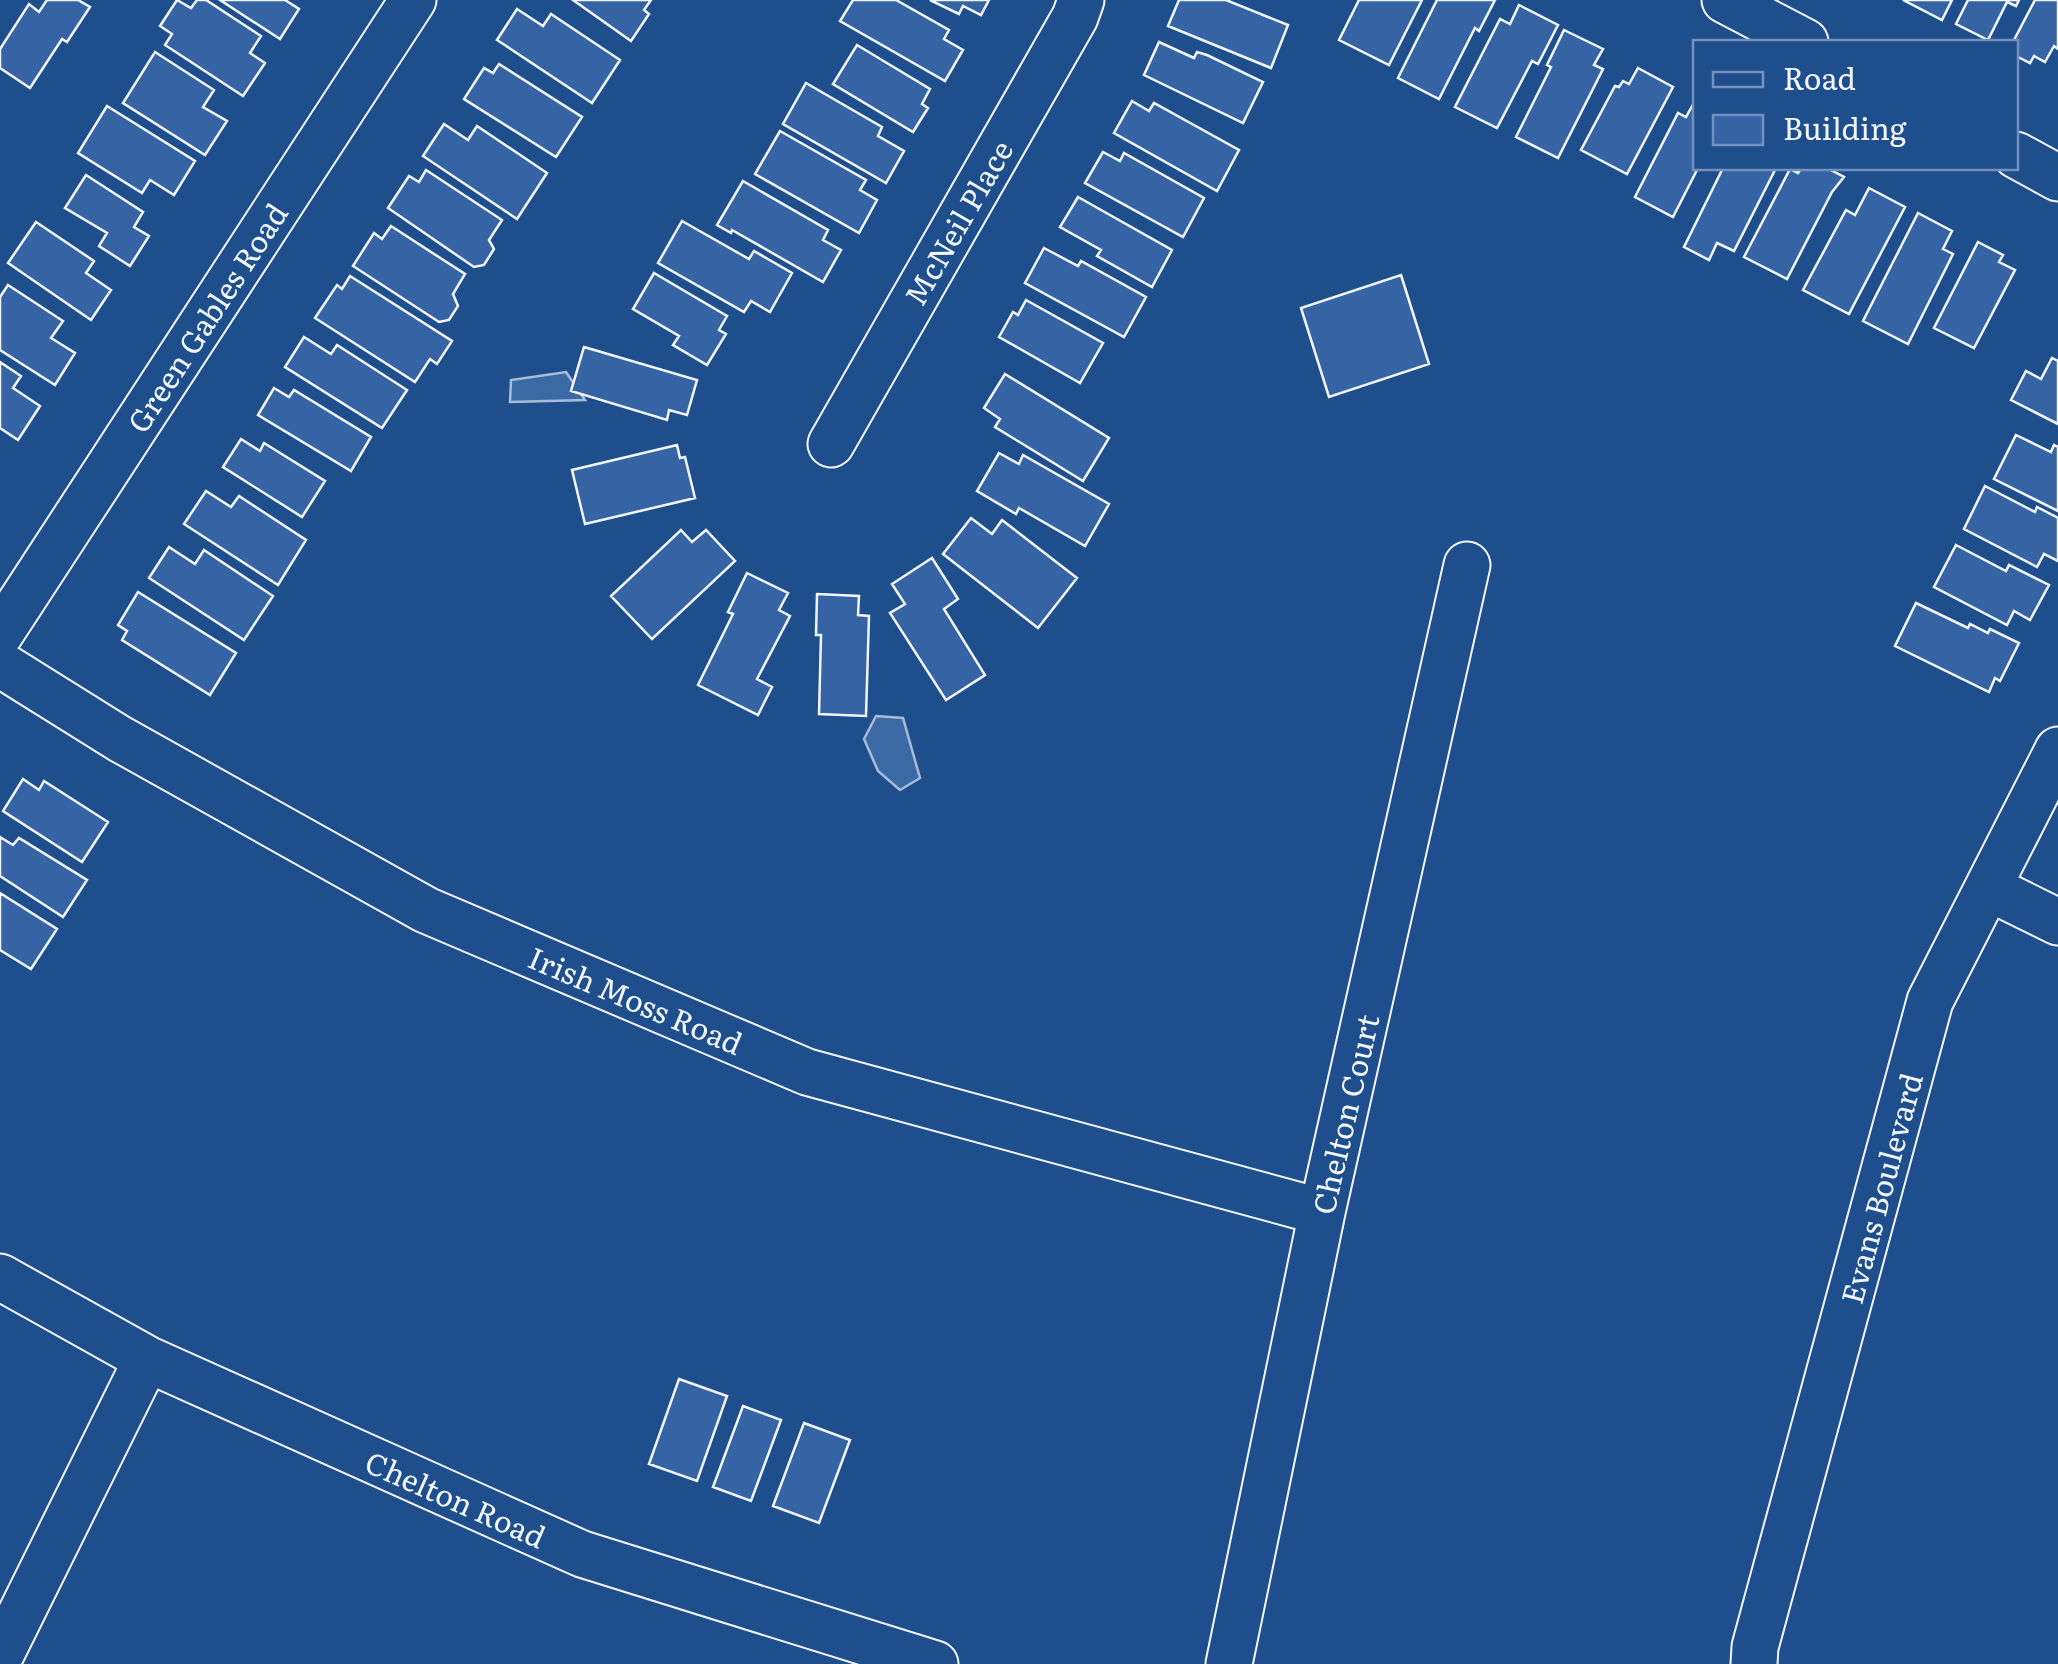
<svg xmlns="http://www.w3.org/2000/svg" width="2058" height="1664" viewBox="0 0 2058 1664" font-family="Literata,serif">
<style>
.water{fill:#3b69a3;stroke:#a8bbd7;stroke-width:2.5}
.building{fill:#3563a3;stroke:#f2f6ff;stroke-width:2.5}
.lines{fill:none;stroke-linecap:round;stroke-linejoin:round}
.minor-casing{stroke:#f2f6ff;stroke-width:49}
.minor{stroke:#1f4e8c;stroke-width:45}
.labels{text-anchor:middle;dominant-baseline:central;stroke-width:8;stroke-linejoin:round;paint-order:stroke}
.street-label{font-size:30px;fill:#f2f6ff;stroke:#1f4e8c}
</style>
<rect width="100%" height="100%" fill="#1f4e8c"/>
<path class="water" d="M 566,372 L 585,400 L 510,402 L 511,380 Z
M 876,716 L 903,718 L 920,778 L 900,790 L 878,771 L 864,739 Z"/>
<path class="building" d="M 47,0 L 78,0 L 90,7 L 67,42 L 62,39 L 30,88 L 0,68 L 0,49 L 29,4 L 39,12 Z
M 177,0 L 191,8 L 197,0 L 206,0 L 261,36 L 250,53 L 265,63 L 243,96 L 165,45 L 172,34 L 160,26 Z
M 220,0 L 285,0 L 299,9 L 280,39 Z
M 573,0 L 651,0 L 644,10 L 649,14 L 631,41 Z
M 853,0 L 896,0 L 949,30 L 944,39 L 963,50 L 945,81 L 840,21 Z
M 930,0 L 989,0 L 981,15 L 963,6 L 959,14 Z
M 1179,0 L 1226,0 L 1288,25 L 1271,68 L 1168,26 Z
M 1359,0 L 1422,0 L 1389,65 L 1339,40 Z
M 1437,0 L 1495,0 L 1479,31 L 1475,28 L 1439,99 L 1398,78 Z
M 1903,0 L 1952,0 L 1942,20 Z
M 1968,0 L 2019,0 L 2016,6 L 2007,2 L 1988,40 L 1956,24 Z
M 2035,0 L 2058,0 L 2058,49 L 2054,46 L 2045,62 L 2034,56 L 2030,63 L 2016,56 L 2013,42 Z
M 1519,5 L 1558,25 L 1538,64 L 1532,61 L 1497,128 L 1455,107 L 1500,19 L 1510,24 Z
M 517,9 L 543,26 L 551,14 L 620,60 L 592,103 L 497,40 Z
M 1564,30 L 1603,49 L 1594,65 L 1603,69 L 1558,158 L 1516,137 L 1551,67 L 1547,65 Z
M 1159,42 L 1194,58 L 1197,52 L 1207,55 L 1263,82 L 1243,123 L 1144,75 Z
M 857,45 L 930,89 L 922,104 L 928,108 L 913,132 L 833,84 Z
M 155,52 L 214,90 L 203,107 L 227,121 L 205,155 L 123,103 Z
M 499,64 L 582,117 L 556,157 L 464,99 L 484,68 L 493,73 Z
M 1638,68 L 1673,87 L 1627,174 L 1581,150 L 1615,86 L 1619,87 L 1623,81 L 1629,84 Z
M 806,83 L 882,127 L 878,136 L 904,151 L 886,183 L 783,124 Z
M 1696,99 L 1696,168 L 1698,168 L 1673,217 L 1635,197 L 1678,113 L 1686,117 Z
M 1132,101 L 1149,111 L 1154,103 L 1239,150 L 1217,191 L 1114,133 Z
M 107,106 L 195,161 L 174,195 L 150,180 L 142,193 L 78,153 Z
M 444,124 L 468,140 L 477,126 L 547,173 L 517,219 L 423,156 Z
M 780,131 L 866,180 L 860,190 L 877,200 L 859,233 L 755,174 Z
M 1103,152 L 1120,161 L 1124,153 L 1204,198 L 1183,237 L 1085,183 Z
M 1723,168 L 1776,168 L 1734,251 L 1717,243 L 1709,260 L 1684,247 Z
M 1801,168 L 1827,168 L 1844,177 L 1832,192 L 1787,279 L 1744,257 L 1790,169 L 1798,173 Z
M 426,170 L 502,220 L 489,240 L 494,249 L 484,265 L 474,267 L 388,208 L 409,176 L 419,182 Z
M 86,175 L 143,212 L 134,227 L 149,236 L 130,266 L 99,246 L 107,233 L 65,208 Z
M 743,181 L 828,230 L 823,240 L 841,250 L 823,282 L 732,230 L 731,233 L 717,225 Z
M 1869,188 L 1905,207 L 1849,314 L 1803,290 L 1846,210 L 1855,215 Z
M 1078,197 L 1172,250 L 1152,287 L 1097,256 L 1101,250 L 1060,227 Z
M 1918,213 L 1952,231 L 1943,249 L 1953,254 L 1908,344 L 1863,321 Z
M 682,221 L 749,259 L 754,251 L 792,273 L 770,312 L 751,301 L 744,312 L 658,263 Z
M 36,222 L 94,261 L 86,273 L 111,290 L 91,320 L 8,263 Z
M 391,226 L 465,274 L 453,294 L 458,306 L 449,320 L 439,322 L 353,266 L 374,233 L 382,239 Z
M 1978,242 L 2003,255 L 1999,262 L 2015,270 L 1974,348 L 1934,328 Z
M 1044,248 L 1078,266 L 1081,261 L 1146,297 L 1124,337 L 1025,283 Z
M 654,273 L 727,316 L 719,330 L 726,334 L 707,365 L 673,345 L 679,336 L 633,309 Z
M 1401,275 L 1429,364 L 1329,397 L 1301,308 Z
M 350,276 L 452,341 L 437,364 L 430,359 L 415,382 L 315,318 L 337,285 L 342,289 Z
M 8,285 L 63,321 L 51,338 L 75,353 L 55,385 L 0,350 L 0,297 Z
M 1026,300 L 1103,343 L 1080,383 L 999,337 L 1013,312 L 1018,315 Z
M 304,337 L 331,354 L 337,345 L 407,390 L 382,428 L 285,367 Z
M 584,347 L 697,380 L 687,415 L 669,410 L 667,420 L 571,391 Z
M 2052,358 L 2058,361 L 2058,424 L 2011,400 L 2026,371 L 2041,379 Z
M 0,362 L 21,376 L 13,388 L 40,406 L 18,440 L 0,428 Z
M 1005,374 L 1109,438 L 1083,481 L 995,427 L 1000,419 L 984,408 Z
M 274,388 L 289,397 L 294,390 L 371,437 L 351,471 L 258,415 Z
M 2016,435 L 2051,452 L 2054,445 L 2058,447 L 2058,511 L 1994,479 Z
M 241,439 L 260,451 L 264,443 L 325,481 L 302,517 L 223,467 Z
M 677,445 L 680,458 L 685,457 L 695,498 L 585,524 L 572,470 Z
M 999,453 L 1019,464 L 1023,455 L 1109,504 L 1085,546 L 1019,508 L 1016,514 L 977,491 Z
M 1985,486 L 2035,512 L 2037,507 L 2058,518 L 2058,561 L 2044,554 L 2037,567 L 1964,529 Z
M 206,491 L 231,507 L 239,496 L 306,540 L 278,585 L 184,524 Z
M 971,518 L 992,534 L 1002,520 L 1077,578 L 1038,628 L 943,554 Z
M 681,530 L 692,542 L 706,530 L 735,561 L 652,639 L 611,596 Z
M 1956,545 L 2006,571 L 2009,565 L 2049,585 L 2030,620 L 2014,611 L 2007,625 L 1934,587 Z
M 169,547 L 195,564 L 204,550 L 273,596 L 244,640 L 149,578 Z
M 932,558 L 958,599 L 944,609 L 985,675 L 946,700 L 890,613 L 905,604 L 892,584 Z
M 747,573 L 788,593 L 779,610 L 790,616 L 757,679 L 772,687 L 758,715 L 698,685 L 733,614 L 728,612 Z
M 138,592 L 236,653 L 210,695 L 122,640 L 127,631 L 118,625 Z
M 817,594 L 859,596 L 858,615 L 869,616 L 866,716 L 819,714 L 821,635 L 816,635 Z
M 1916,603 L 1968,628 L 1970,624 L 1988,633 L 1990,629 L 2019,643 L 2000,681 L 1995,678 L 1989,692 L 1895,646 Z
M 23,779 L 39,790 L 44,781 L 108,822 L 82,862 L 3,811 Z
M 0,837 L 13,845 L 19,838 L 87,880 L 63,917 L 0,876 Z
M 0,893 L 57,929 L 31,969 L 0,950 Z
M 679,1379 L 727,1396 L 697,1481 L 649,1464 Z
M 743,1406 L 781,1420 L 751,1501 L 713,1487 Z
M 804,1423 L 850,1440 L 819,1523 L 773,1506 Z"/>
<g class="lines">
<g class="minor-casing">
<path id="minor" d="M 1725,0 L 1805,42
M 2016,155 L 2058,178
M 831,444 L 1075,17 L 1081,0
M 0,634 L 413,0
M 0,664 L 120,739 L 426,910 L 807,1072 L 1322,1212
M 1989,888 L 2058,922
M 0,1277 L 147,1359 L 582,1554 L 935,1664
M 0,1656 L 147,1359
M 1229,1664 L 1322,1212 L 1467,565
M 1754,1664 L 1755,1647 L 1930,1001 L 2058,750"/>
</g>
<use href="#minor" class="minor"/>
</g>
<g class="labels">
<g class="street-label">
<text transform="translate(957 222) rotate(-60)">McNeil Place</text>
<text transform="translate(206 317) rotate(-57)">Green Gables Road</text>
<text transform="translate(636 999) rotate(23)">Irish Moss Road</text>
<text transform="translate(1344 1114) rotate(-77)">Chelton Court</text>
<text transform="translate(1880 1188) rotate(-75)">Evans Boulevard</text>
<text transform="translate(456 1498) rotate(24)">Chelton Road</text>
</g>
</g>
<rect x="1693" y="40" width="325" height="130" fill="#1f4e8c" stroke="#7391ba" stroke-width="2.5"/>
<rect x="1713" y="72" width="50" height="15" fill="#1f4e8c" stroke="#7391ba" stroke-width="2.5"/>
<text x="1783" y="90" font-size="30" fill="#f2f6ff">Road</text>
<rect x="1713" y="115" width="50" height="30" fill="#3563a3" stroke="#7391ba" stroke-width="2.5"/>
<text x="1783" y="140" font-size="30" fill="#f2f6ff">Building</text>
</svg>
